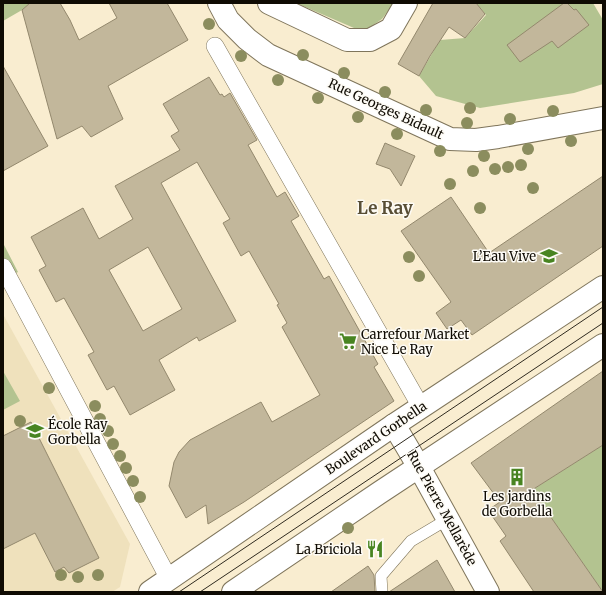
<svg xmlns="http://www.w3.org/2000/svg" width="606" height="595" viewBox="0 0 606 595" font-family="Merriweather,serif">
<style>
.built{fill:#efe1bc}
.green{fill:#b3c390}
.building{fill:#c2b79b;stroke:#93886d;fill-rule:evenodd}
.lines{fill:none;stroke-linecap:round;stroke-linejoin:round}
.service-casing{stroke:#7f755b;stroke-width:12}
.pedestrian-casing{stroke:#7f755b;stroke-width:18}
.minor-casing{stroke:#7f755b;stroke-width:24}
.primary-casing{stroke:#7f755b;stroke-width:24}
.service{stroke:#fff;stroke-width:11}
.pedestrian{stroke:#fff;stroke-width:17}
.minor{stroke:#fff;stroke-width:22}
.primary{stroke:#fff;stroke-width:22}
.tram{stroke:#2f2a1f;stroke-width:1}
.tree{fill:#8b8d5e}
.labels{text-anchor:middle;dominant-baseline:central;stroke-width:3;stroke-linejoin:round;paint-order:stroke}
.street-label{font-size:13px;fill:#0f0b03;stroke:#fdfbf5}
.poi-label{font-size:13px;fill:#0f0b03;stroke:#fdfbf5;text-anchor:end}
.district-label{font-size:17px;font-weight:bold;fill:#584e35;stroke:#fdfbf5}
</style>
<rect width="100%" height="100%" fill="#f9edd0"/>
<path class="built" d="M 4,316 L 130,544 L 120,587 L 112,592 L 3,592 L 3,317 Z"/>
<path class="green" d="M 3,3 L 30,3 L 22,10 L 3,21 Z
M 296,3 L 394,3 L 382,19 L 369,28 L 354,28 Z
M 476,3 L 593,3 L 603,20 L 603,84 L 574,93 L 480,108 L 436,96 L 419,76 L 440,40 L 465,38 L 486,15 Z
M 3,243 L 18,272 L 3,280 Z
M 3,371 L 20,401 L 3,410 Z
M 603,445 L 603,592 L 532,490 Z"/>
<path class="building" d="M 30,3 L 60,3 L 70,20 L 79,40 L 117,18 L 109,3 L 167,3 L 188,40 L 108,86 L 123,119 L 91,137 L 82,126 L 57,139 L 22,10 Z
M 433,3 L 476,3 L 485,14 L 465,38 L 449,27 L 430,56 L 419,76 L 398,64 Z
M 564,3 L 567,3 L 574,10 L 576,9 L 589,25 L 558,48 L 552,41 L 520,62 L 507,45 Z
M 3,66 L 48,146 L 3,171 Z
M 209,77 L 220,95 L 222,94 L 224,97 L 230,93 L 257,140 L 248,145 L 277,197 L 285,192 L 299,216 L 291,221 L 324,279 L 329,276 L 378,364 L 374,367 L 394,401 L 244,502 L 208,524 L 206,505 L 186,518 L 169,486 L 174,462 L 179,452 L 190,440 L 261,402 L 272,422 L 320,395 L 282,327 L 287,323 L 277,305 L 279,304 L 249,251 L 241,256 L 223,223 L 230,219 L 197,162 L 161,183 L 236,321 L 199,341 L 197,337 L 159,360 L 175,390 L 130,415 L 114,386 L 107,390 L 88,355 L 94,352 L 64,298 L 56,302 L 39,270 L 46,266 L 31,237 L 83,208 L 99,239 L 133,219 L 115,186 L 180,150 L 171,136 L 179,131 L 163,104 ZM 148,247 L 182,309 L 143,331 L 109,270 Z
M 385,143 L 415,156 L 401,186 L 390,169 L 376,164 Z
M 603,176 L 603,246 L 472,335 L 461,320 L 447,329 L 436,313 L 451,302 L 401,231 L 451,197 L 489,253 Z
M 603,371 L 603,445 L 532,490 L 603,592 L 534,592 L 500,541 L 506,536 L 488,510 L 500,502 L 471,463 Z
M 31,422 L 99,558 L 69,573 L 64,567 L 55,572 L 35,533 L 3,549 L 3,436 Z
M 437,560 L 455,592 L 389,592 Z
M 368,566 L 374,575 L 375,592 L 331,592 Z"/>
<g class="lines">
<g class="service-casing">
<path id="service" d="M 382,592 L 381,576 L 411,541 L 448,519"/>
</g>
<g class="pedestrian-casing">
<path id="pedestrian" d="M 215,46 L 421,407
M 3,267 L 169,579"/>
</g>
<g class="minor-casing">
<path id="minor" d="M 219,3 L 228,20 L 247,39 L 268,55 L 450,139 L 476,140 L 498,137 L 603,118
M 269,3 L 347,40 L 370,40 L 391,29 L 406,3
M 394,425 L 419,467 L 488,592"/>
</g>
<g class="primary-casing">
<path id="primary" d="M 150,592 L 394,425 L 603,287
M 233,592 L 379,493 L 603,345"/>
</g>
<use href="#service" class="service"/>
<use href="#pedestrian" class="pedestrian"/>
<use href="#minor" class="minor"/>
<use href="#primary" class="primary"/>
<path class="tram" d="M 179,592 L 603,307
M 200,592 L 603,323"/>
</g>
<g class="tree">
<circle cx="209" cy="24" r="6"/>
<circle cx="303" cy="55" r="6"/>
<circle cx="241" cy="56" r="6"/>
<circle cx="344" cy="73" r="6"/>
<circle cx="278" cy="80" r="6"/>
<circle cx="385" cy="92" r="6"/>
<circle cx="318" cy="98" r="6"/>
<circle cx="470" cy="108" r="6"/>
<circle cx="426" cy="110" r="6"/>
<circle cx="553" cy="111" r="6"/>
<circle cx="358" cy="117" r="6"/>
<circle cx="510" cy="119" r="6"/>
<circle cx="467" cy="123" r="6"/>
<circle cx="397" cy="134" r="6"/>
<circle cx="571" cy="141" r="6"/>
<circle cx="528" cy="149" r="6"/>
<circle cx="440" cy="151" r="6"/>
<circle cx="484" cy="156" r="6"/>
<circle cx="521" cy="165" r="6"/>
<circle cx="508" cy="167" r="6"/>
<circle cx="495" cy="169" r="6"/>
<circle cx="473" cy="171" r="6"/>
<circle cx="450" cy="184" r="6"/>
<circle cx="533" cy="188" r="6"/>
<circle cx="480" cy="208" r="6"/>
<circle cx="409" cy="257" r="6"/>
<circle cx="419" cy="276" r="6"/>
<circle cx="49" cy="388" r="6"/>
<circle cx="95" cy="406" r="6"/>
<circle cx="100" cy="419" r="6"/>
<circle cx="20" cy="421" r="6"/>
<circle cx="108" cy="431" r="6"/>
<circle cx="113" cy="444" r="6"/>
<circle cx="120" cy="456" r="6"/>
<circle cx="126" cy="468" r="6"/>
<circle cx="133" cy="481" r="6"/>
<circle cx="140" cy="497" r="6"/>
<circle cx="348" cy="528" r="6"/>
<circle cx="61" cy="575" r="6"/>
<circle cx="98" cy="575" r="6"/>
<circle cx="78" cy="577" r="6"/>
</g>
<defs>
<g id="school-bare" transform="scale(1.38)"><path d="M0-5L7-2L0 1L-7-2ZM-4 1L0 2.5L4 1V4Q0 6-4 4Z" fill="#488421" stroke="#fdfbf5" stroke-width="2.5" paint-order="stroke"/></g>
<g id="supermarket-bare" transform="scale(1.38)"><path d="M-6-5.5h2.5l.6 2H6L4.5 2H-2.5L-4.4-4H-6ZM-1.5 3.2a1.3 1.3 0 1 0 .1 0ZM3 3.2a1.3 1.3 0 1 0 .1 0Z" fill="#488421" stroke="#fdfbf5" stroke-width="2.5" paint-order="stroke"/></g>
<g id="building-bare" transform="scale(1.38)"><path d="M-4-6H4V6H1V3H-1V6H-4ZM-2.5-4.3h1.7v1.8h-1.7ZM.8-4.3h1.7v1.8H.8ZM-2.5-1h1.7V.8h-1.7ZM.8-1h1.7V.8H.8Z" fill="#488421" stroke="#fdfbf5" stroke-width="2.5" paint-order="stroke"/></g>
<g id="restaurant-bare" transform="scale(1.38)"><path d="M-5-6h1v4h1v-4h1v4h1v-4h1v5L-1.5 .5V6h-2V.5L-5-1ZM5-6V6H3V1.5H1.5Q1.5-4 5-6Z" fill="#488421" stroke="#fdfbf5" stroke-width="2.5" paint-order="stroke"/></g>
</defs>
<g fill-rule="evenodd">
<use href="#school-bare" x="549" y="256"/>
<use href="#supermarket-bare" x="348" y="341"/>
<use href="#school-bare" x="35" y="431"/>
<use href="#building-bare" x="517" y="477"/>
<use href="#restaurant-bare" x="375" y="549"/>
</g>
<g class="labels">
<g class="street-label">
<text transform="translate(386 109) rotate(25)">Rue Georges Bidault</text>
<text transform="translate(376 438) rotate(-34)">Boulevard Gorbella</text>
<text transform="translate(442 508) rotate(61)">Rue Pierre Mellarède</text>
</g>
<g class="poi-label">
<text x="536" y="256">L’Eau Vive</text>
<text x="361" y="334" text-anchor="start">Carrefour Market<tspan x="361" dy="15">Nice Le Ray</tspan></text>
<text x="48" y="424" text-anchor="start">École Ray<tspan x="48" dy="15">Gorbella</tspan></text>
<text x="517" y="496" text-anchor="middle">Les jardins<tspan x="517" dy="15">de Gorbella</tspan></text>
<text x="362" y="549">La Briciola</text>
</g>
<g class="district-label">
<text x="385" y="208">Le Ray</text>
</g>
</g>
<rect width="606" height="595" fill="none" stroke="#0f0b03" stroke-width="8"/>
</svg>
